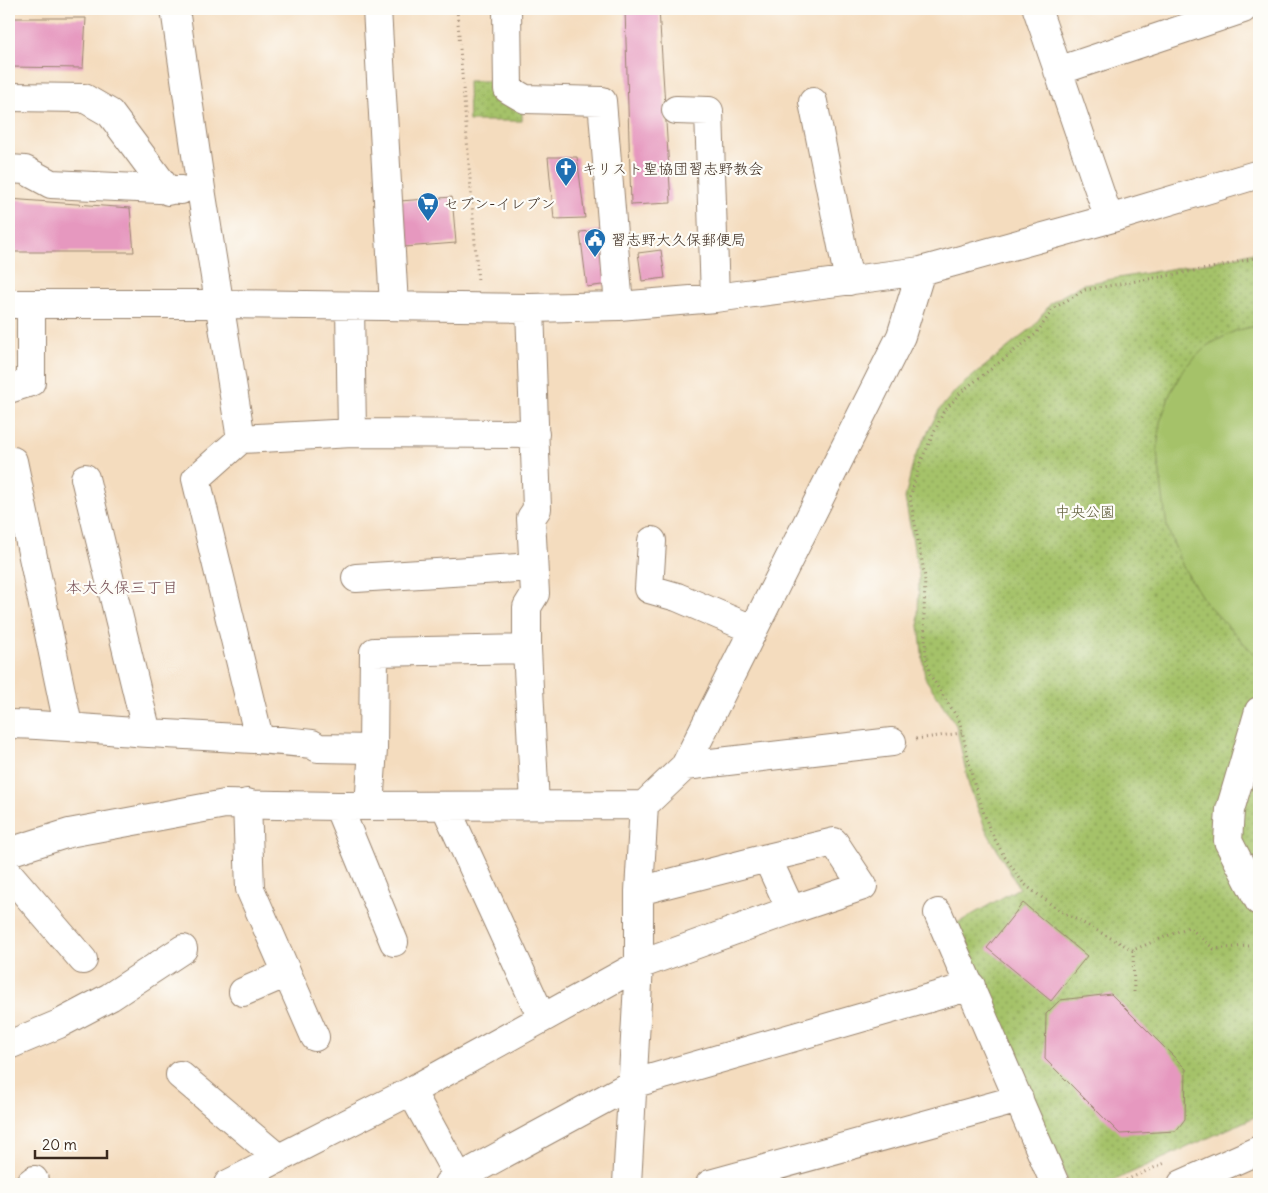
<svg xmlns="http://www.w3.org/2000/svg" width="1268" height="1193" viewBox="0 0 1268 1193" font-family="Delius,'Klee One',sans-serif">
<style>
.grass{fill:url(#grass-dots);stroke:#707644}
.pitch{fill:#a5c269;stroke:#707644}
.building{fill:#e698bf}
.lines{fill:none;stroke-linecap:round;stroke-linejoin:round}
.minor-casing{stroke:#98836e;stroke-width:30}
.path{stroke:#98836e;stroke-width:3;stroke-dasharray:1 4;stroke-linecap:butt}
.minor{stroke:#fff;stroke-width:28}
.labels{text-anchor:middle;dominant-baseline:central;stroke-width:4.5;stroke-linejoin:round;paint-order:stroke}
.poi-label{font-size:15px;fill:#3b2a1e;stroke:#fdfcf7;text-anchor:start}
.park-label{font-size:15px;fill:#5b5834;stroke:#fdfcf7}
.neighbourhood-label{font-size:16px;fill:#775056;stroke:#fdfcf7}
</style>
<defs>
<pattern id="grass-dots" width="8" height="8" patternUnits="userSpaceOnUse" patternTransform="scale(1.25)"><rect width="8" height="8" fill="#a5c269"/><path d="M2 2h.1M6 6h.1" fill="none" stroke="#889e56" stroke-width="1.8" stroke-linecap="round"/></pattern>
</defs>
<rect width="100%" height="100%" fill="#fdfcf7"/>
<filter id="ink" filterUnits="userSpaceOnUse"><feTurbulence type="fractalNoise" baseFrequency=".02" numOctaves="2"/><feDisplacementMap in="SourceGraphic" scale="10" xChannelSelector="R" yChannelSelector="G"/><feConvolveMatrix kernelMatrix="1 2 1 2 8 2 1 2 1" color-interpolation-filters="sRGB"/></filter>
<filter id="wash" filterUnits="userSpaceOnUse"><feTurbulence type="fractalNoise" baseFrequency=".0096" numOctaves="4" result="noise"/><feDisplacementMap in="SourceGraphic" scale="20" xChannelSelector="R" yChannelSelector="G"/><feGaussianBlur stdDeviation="1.12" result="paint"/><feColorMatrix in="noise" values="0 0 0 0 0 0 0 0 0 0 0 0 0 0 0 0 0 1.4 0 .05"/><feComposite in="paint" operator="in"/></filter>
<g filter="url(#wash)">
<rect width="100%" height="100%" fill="#f4dcbe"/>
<path class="grass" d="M 468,81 L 502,81 L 522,104 L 522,121 L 469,121 Z
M 1259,251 L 1259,1115 L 1106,1184 L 1069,1184 L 954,925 L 1019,888 L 986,830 L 969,786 L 956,725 L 925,678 L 918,617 L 919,576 L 905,498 L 914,459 L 939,410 L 957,389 L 1033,327 L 1051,303 L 1064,295 L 1083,284 L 1211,262 Z"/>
<path class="pitch" d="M 1259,325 L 1259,659 L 1205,602 L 1183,567 L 1167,527 L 1157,451 L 1160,422 L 1170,394 L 1184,368 L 1208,345 L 1235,331 Z"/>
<g id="blocks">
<path class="building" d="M 625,9 L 659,9 L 671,203 L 631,205 Z
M 9,18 L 86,18 L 83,68 L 9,67 Z
M 548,157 L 577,157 L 585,218 L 554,219 Z
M 452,197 L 456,243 L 404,247 L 400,201 Z
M 9,199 L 130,208 L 134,252 L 9,252 Z
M 604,230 L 609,284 L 587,287 L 580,232 Z
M 661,250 L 665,278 L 642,281 L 638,253 Z
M 1023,903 L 1087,956 L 1051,1001 L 987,948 Z
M 1111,994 L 1186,1069 L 1185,1119 L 1176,1131 L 1120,1134 L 1045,1059 L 1046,1014 L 1060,1000 Z"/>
</g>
</g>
<g filter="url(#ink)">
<use href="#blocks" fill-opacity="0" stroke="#98836e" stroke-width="1"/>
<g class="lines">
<g class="minor-casing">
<path id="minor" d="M 175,9 L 201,189 L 241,439 L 196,479 L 259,738
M 377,9 L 394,305
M 507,9 L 508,89 L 525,99 L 602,101 L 619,306
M 1037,9 L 1109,219
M 1058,71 L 1243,9
M 9,97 L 84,98 L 110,113 L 168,191
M 813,102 L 849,281
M 676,110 L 709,111 L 715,298
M 9,169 L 25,170 L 51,184 L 181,190
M 9,304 L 219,304 L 530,308 L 619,306 L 715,298 L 921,271 L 1109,219 L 1259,174
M 350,306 L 352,433
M 530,308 L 537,509 L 531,518 L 535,594 L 527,607 L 527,649 L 535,805
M 9,389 L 31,382 L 31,305
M 241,439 L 352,433 L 535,434
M 13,461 L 68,725
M 85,478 L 147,733
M 652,541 L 649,589 L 677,597 L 752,629
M 356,578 L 533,567
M 1259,711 L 1230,810 L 1228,841 L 1259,901
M 9,724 C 56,725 102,730 149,733 C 204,736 258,738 312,744 L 318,748 L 373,749
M 685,766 L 892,742
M 247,803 L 250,889 L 315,1037
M 338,806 L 394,942
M 369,806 L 373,749 L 374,652 L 527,649
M 445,806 L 542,1018
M 9,852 L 69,833 L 225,804 L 338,806 L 644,805
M 767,858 L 834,842 L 863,886 L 791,910
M 9,874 L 83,960
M 938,913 L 1055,1184
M 243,992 L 287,973
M 9,1045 L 59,1024 L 110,997 L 183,949
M 180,1075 L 278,1158
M 411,1091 L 459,1178
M 29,1184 L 34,1180
M 228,1184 L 411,1091 L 639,965 L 791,910 L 767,858 L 639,891
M 448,1184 L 632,1084 L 971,986
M 627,1184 L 639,965 L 639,891 L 644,805 L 685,766 L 901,336 L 921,271
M 710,1184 L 1019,1099
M 1182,1184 L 1259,1150"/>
</g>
<path class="path" d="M 457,9 L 478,282
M 916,739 L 962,733
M 1133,950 L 1057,909 L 1024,884 L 1004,856 L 989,828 L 974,784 L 960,722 L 930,675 L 926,658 L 924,618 L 925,577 L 910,498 L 920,463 L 943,413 L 961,392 L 1036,334 L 1054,308 L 1085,290 L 1212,268 L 1259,257
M 1134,992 L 1133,950 L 1189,927 L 1214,949 L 1259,945
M 1117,1184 L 1165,1163"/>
<use href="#minor" class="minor"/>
</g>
</g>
<defs>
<g id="church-pin" transform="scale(1.125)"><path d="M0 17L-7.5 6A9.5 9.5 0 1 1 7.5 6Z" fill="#1f6fb2" stroke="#fdfcf7"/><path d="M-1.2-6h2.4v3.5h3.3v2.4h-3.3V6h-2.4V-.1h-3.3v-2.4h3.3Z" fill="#fff"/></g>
<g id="supermarket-pin" transform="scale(1.125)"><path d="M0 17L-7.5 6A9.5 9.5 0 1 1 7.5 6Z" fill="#1f6fb2" stroke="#fdfcf7"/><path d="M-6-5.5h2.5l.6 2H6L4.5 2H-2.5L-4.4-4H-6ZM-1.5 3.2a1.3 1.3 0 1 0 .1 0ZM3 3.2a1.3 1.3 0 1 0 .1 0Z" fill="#fff"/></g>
<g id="civic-pin" transform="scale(1.125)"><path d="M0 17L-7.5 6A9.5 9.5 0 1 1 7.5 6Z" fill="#1f6fb2" stroke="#fdfcf7"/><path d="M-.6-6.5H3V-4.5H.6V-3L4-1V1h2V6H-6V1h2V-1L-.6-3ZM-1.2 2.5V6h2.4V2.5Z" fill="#fff"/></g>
</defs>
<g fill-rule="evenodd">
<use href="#church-pin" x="566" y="168"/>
<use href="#supermarket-pin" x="428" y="203"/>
<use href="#civic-pin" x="595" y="239"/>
</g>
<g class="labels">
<g class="poi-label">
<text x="582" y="168">キリスト聖協団習志野教会</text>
<text x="444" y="203">セブン-イレブン</text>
<text x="611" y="239">習志野大久保郵便局</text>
</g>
<g class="park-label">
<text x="1085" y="511">中央公園</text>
</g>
<g class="neighbourhood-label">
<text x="122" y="587">本大久保三丁目</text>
</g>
</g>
<rect width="1268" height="1193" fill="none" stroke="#fdfcf7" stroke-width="30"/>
<path d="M35 1150v8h72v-8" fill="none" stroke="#3b2a1e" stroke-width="2.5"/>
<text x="42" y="1150" font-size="15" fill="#3b2a1e" stroke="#fdfcf7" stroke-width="4" paint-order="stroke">20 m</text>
</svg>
